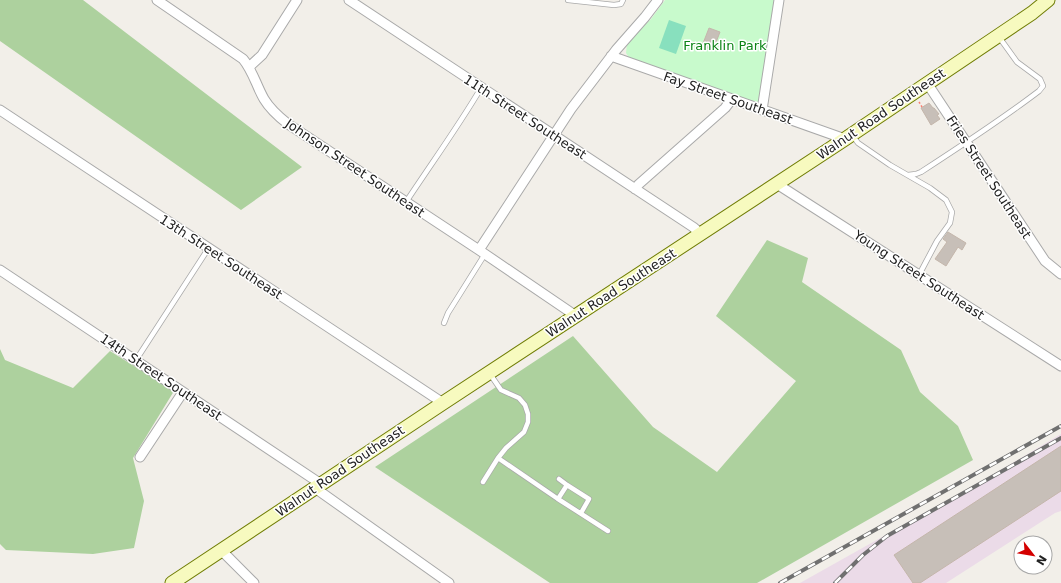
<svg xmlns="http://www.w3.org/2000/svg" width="1061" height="583" viewBox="0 0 1061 583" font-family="'DejaVu Sans',sans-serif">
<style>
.industrial{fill:#ebdbe8}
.forest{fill:#add19e}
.park{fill:#c8facc}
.pitch{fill:#88e0be}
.building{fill:#c7bfb8;stroke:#c4b6ab}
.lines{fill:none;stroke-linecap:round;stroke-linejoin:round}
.lane-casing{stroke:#a9a9a9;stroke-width:6}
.street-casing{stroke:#a9a9a9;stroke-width:11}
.secondary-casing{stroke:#707d05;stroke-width:15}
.path{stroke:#fa8072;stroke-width:1.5;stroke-dasharray:2 2;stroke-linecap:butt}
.lane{stroke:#fff;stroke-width:4.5}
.street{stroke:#fff;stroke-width:9}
.secondary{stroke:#f7fabf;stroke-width:13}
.rail-casing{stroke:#707070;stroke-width:4}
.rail{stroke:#fff;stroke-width:2.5;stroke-dasharray:8;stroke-linecap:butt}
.labels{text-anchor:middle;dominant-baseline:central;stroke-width:3;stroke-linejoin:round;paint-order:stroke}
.park-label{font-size:13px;fill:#0c8416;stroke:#fff}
.street-label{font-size:13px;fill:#222;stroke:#fff}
</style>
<rect width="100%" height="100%" fill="#f2efe9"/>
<path class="industrial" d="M 1061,434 L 1061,511 L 1055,513 L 946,583 L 800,583 L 996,473 Z"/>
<path class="forest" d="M 0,0 L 83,0 L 302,167 L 241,210 L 0,41 Z
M 767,240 L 808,258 L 802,282 L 901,350 L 920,392 L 958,426 L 973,460 L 757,583 L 550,583 L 375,467 L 573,336 L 653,427 L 717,472 L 796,381 L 716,316 Z
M 0,349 L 5,360 L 73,388 L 110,351 L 174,391 L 133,458 L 144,501 L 134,548 L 93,554 L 6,550 L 0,544 Z"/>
<path class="park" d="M 665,0 L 777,0 L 760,106 L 630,59 L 626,53 L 627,43 L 651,19 Z"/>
<path class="pitch" d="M 669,20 L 686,26 L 676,54 L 659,48 Z"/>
<path class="building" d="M 709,28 L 720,32 L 713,50 L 702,46 Z
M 929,103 L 933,108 L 934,108 L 939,114 L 937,115 L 940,119 L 931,125 L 921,108 Z
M 948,232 L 966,243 L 962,250 L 958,247 L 946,266 L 935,259 L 947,242 L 943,239 Z
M 1061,446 L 1061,491 L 920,583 L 913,583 L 894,555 Z"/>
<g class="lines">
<g class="lane-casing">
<path id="lane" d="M 568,0 L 614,5 L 621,4 L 623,0
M 852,135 L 858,143 L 890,165 L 930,188 L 946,200 L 952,212 L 950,223 L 937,241 L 919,275
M 908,175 L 916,174 L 921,172 C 961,146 1001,120 1039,91 L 1043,86 L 1040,79 L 1017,62 L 999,37
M 406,202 C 431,164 458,127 481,88
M 444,323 L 448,313 L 485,254
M 136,360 L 208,249
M 498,458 L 558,499 L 608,531
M 559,479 L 567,485
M 483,482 L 498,458 L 506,448 L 524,432 L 528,422 L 528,414 L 525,405 L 519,398 L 501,390 L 490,374
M 558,499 L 567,485 L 589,499 L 581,513"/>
</g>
<g class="street-casing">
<path id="street" d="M 157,0 L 243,59 C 253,71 256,85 264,99 C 270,109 279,117 288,124 L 479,250 L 576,316
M 349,0 L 693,227 L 701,234
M 611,56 L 845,139
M 249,67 L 262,55 L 297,0
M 927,83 L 1045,261 L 1061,274
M 0,110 L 443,403
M 762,110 L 779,0
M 777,184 L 1061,366
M 635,189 L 639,184 L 725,108 L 732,99
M 479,250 L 571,109 L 616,50 L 645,17 L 658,0
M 0,270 L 321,484
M 140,457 L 183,392
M 315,488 L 449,583
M 221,550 L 254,583"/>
</g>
<g class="secondary-casing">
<path id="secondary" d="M 172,583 L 443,403 L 845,139 L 1032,13 L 1048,0"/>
</g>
<path class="path" d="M 919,102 L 922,107"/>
<use href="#lane" class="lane"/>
<use href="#street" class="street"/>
<use href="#secondary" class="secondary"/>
<g class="rail-casing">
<path id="rail" d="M 780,583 L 1061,426
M 835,583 L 863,555 L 887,536 L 1061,438"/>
</g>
<use href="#rail" class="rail"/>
</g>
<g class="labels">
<g class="park-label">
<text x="725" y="45">Franklin Park</text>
</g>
<g class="street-label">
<text transform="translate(728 98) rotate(19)">Fay Street Southeast</text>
<text transform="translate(881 114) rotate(-34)">Walnut Road Southeast</text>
<text transform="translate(525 117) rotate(33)">11th Street Southeast</text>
<text transform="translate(355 168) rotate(34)">Johnson Street Southeast</text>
<text transform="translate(989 177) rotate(57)">Fries Street Southeast</text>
<text transform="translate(221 257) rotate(33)">13th Street Southeast</text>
<text transform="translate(919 275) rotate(33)">Young Street Southeast</text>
<text transform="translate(611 293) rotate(-33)">Walnut Road Southeast</text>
<text transform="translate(161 377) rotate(34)">14th Street Southeast</text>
<text transform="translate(340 471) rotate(-34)">Walnut Road Southeast</text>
</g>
</g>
<g transform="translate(1033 555) rotate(121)"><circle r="19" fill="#ffffff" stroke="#a7a7a7"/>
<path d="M0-3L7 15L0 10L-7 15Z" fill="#d40000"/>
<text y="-6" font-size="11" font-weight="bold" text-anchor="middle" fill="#222222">N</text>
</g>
</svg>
